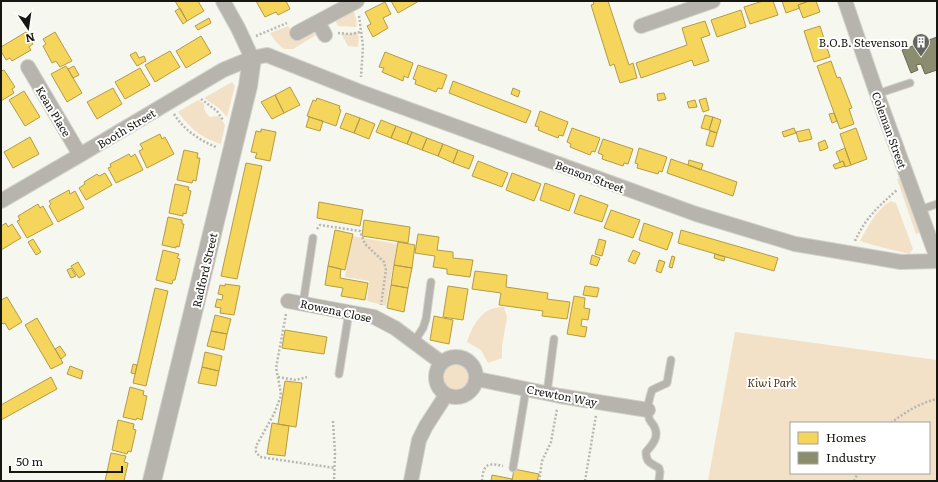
<svg xmlns="http://www.w3.org/2000/svg" width="938" height="482" viewBox="0 0 938 482" font-family="Literata,serif">
<style>
.green{fill:#f2e0c7;fill-rule:evenodd}
.homes{fill:#f6d55c;stroke:#b39c46}
.industry{fill:#8c8c6e;stroke:#696952}
.lines{fill:none;stroke-linecap:round;stroke-linejoin:round}
.service-casing{stroke:#d1d2cb;stroke-width:9}
.minor-casing{stroke:#d1d2cb;stroke-width:16}
.tertiary-casing{stroke:#d1d2cb;stroke-width:20}
.path{stroke:#b9b7b1;stroke-width:2.5;stroke-dasharray:2 2;stroke-linecap:butt}
.service{stroke:#b6b4ac;stroke-width:7}
.minor{stroke:#b6b4ac;stroke-width:14}
.tertiary{stroke:#b6b4ac;stroke-width:18}
.labels{text-anchor:middle;dominant-baseline:central;stroke-width:4;stroke-linejoin:round;paint-order:stroke}
.poi-label{font-size:11px;fill:#161711;stroke:#fff;text-anchor:end}
.street-label{font-size:11px;fill:#161711;stroke:#fff}
.park-label{font-size:11px;font-style:italic;fill:#4f3615;stroke:#fff}
</style>
<rect width="100%" height="100%" fill="#f6f7ee"/>
<path class="green" d="M 351,10 L 354,12 C 356,17 357,22 356,27 L 338,26 L 336,22 L 336,18 Z
M 288,26 L 295,35 L 312,32 L 316,35 L 293,49 L 284,49 L 276,42 L 270,33 Z
M 357,32 L 359,37 L 358,47 L 348,46 L 341,33 L 350,34 Z
M 232,82 L 235,86 L 227,117 L 219,108 L 204,98 Z
M 198,100 L 204,104 C 204,110 205,113 210,117 L 219,116 L 225,125 L 221,144 C 200,137 191,129 178,112 Z
M 901,178 L 921,232 L 916,234 L 897,179 Z
M 891,201 L 896,203 L 913,249 L 909,254 L 873,245 L 860,241 C 868,227 876,209 891,201 Z
M 352,236 L 397,244 L 386,306 L 367,301 L 369,281 L 345,277 Z
M 504,307 L 507,317 L 502,346 L 502,358 L 488,363 L 481,350 L 467,342 C 471,329 480,311 495,308 C 498,307 501,307 504,307 Z
M 735,332 L 937,360 L 937,481 L 708,481 ZM 791,423 L 929,423 L 929,473 L 791,473 Z
M443 377a13 13 0 1 1 26 0a13 13 0 1 1-26 0Z"/>
<path class="homes" d="M 175,1 L 198,1 L 204,11 L 187,21 Z
M 256,1 L 286,1 L 290,9 L 278,15 L 276,12 L 265,17 Z
M 391,1 L 419,1 L 398,13 Z
M 593,1 L 608,1 L 629,65 L 633,63 L 637,78 L 620,83 L 614,64 L 610,66 L 591,5 L 594,4 Z
M 763,1 L 773,1 L 778,15 L 750,24 L 744,7 Z
M 782,1 L 809,1 L 798,5 L 800,8 L 786,13 Z
M 809,1 L 816,1 L 820,12 L 803,18 L 798,5 Z
M 385,2 L 391,14 L 383,18 L 388,28 L 373,37 L 367,26 L 371,24 L 365,12 Z
M 180,8 L 187,21 L 183,24 L 175,11 Z
M 741,10 L 746,27 L 717,37 L 711,20 Z
M 209,18 L 211,23 L 198,30 L 195,26 Z
M 705,21 L 710,35 L 701,38 L 709,61 L 694,66 L 692,60 L 641,78 L 636,63 L 687,45 L 682,28 Z
M 820,26 L 830,57 L 814,62 L 804,31 Z
M 26,32 L 33,44 L 29,47 L 31,50 L 12,61 L 10,58 L 6,60 L 1,51 L 1,47 Z
M 55,32 L 72,61 L 60,67 L 56,61 L 52,63 L 43,46 L 46,44 L 43,39 Z
M 201,36 L 211,53 L 186,68 L 176,51 Z
M 170,51 L 180,67 L 155,82 L 145,65 Z
M 136,52 L 139,58 L 144,56 L 146,61 L 137,66 L 130,55 Z
M 385,52 L 413,63 L 408,78 L 404,76 L 403,81 L 382,72 L 384,68 L 379,67 Z
M 831,61 L 837,78 L 840,77 L 852,108 L 849,109 L 854,124 L 840,129 L 817,66 Z
M 418,65 L 447,75 L 442,89 L 438,88 L 436,92 L 415,84 L 416,80 L 413,79 Z
M 66,66 L 82,93 L 67,102 L 51,74 Z
M 74,66 L 79,75 L 73,78 L 68,69 Z
M 140,68 L 150,85 L 125,99 L 115,82 Z
M 4,70 L 15,87 L 12,89 L 14,93 L 1,101 L 1,71 Z
M 453,81 L 531,111 L 526,123 L 449,93 Z
M 290,87 L 300,105 L 284,113 L 275,95 Z
M 113,88 L 122,104 L 97,119 L 87,102 Z
M 513,88 L 520,91 L 518,97 L 511,94 Z
M 24,91 L 40,117 L 25,126 L 9,100 Z
M 664,93 L 666,99 L 658,101 L 657,94 Z
M 275,95 L 284,113 L 272,119 L 261,102 Z
M 317,98 L 340,106 L 339,109 L 341,110 L 336,126 L 307,116 L 313,100 L 316,101 Z
M 706,98 L 709,110 L 703,112 L 699,100 Z
M 695,100 L 697,107 L 689,108 L 687,102 Z
M 540,111 L 568,122 L 563,136 L 559,135 L 558,138 L 538,130 L 539,127 L 535,126 Z
M 346,113 L 360,118 L 354,133 L 340,128 Z
M 834,113 L 837,121 L 832,123 L 829,114 Z
M 705,115 L 713,117 L 709,130 L 701,128 Z
M 309,117 L 323,121 L 320,131 L 306,127 Z
M 713,117 L 721,120 L 717,133 L 709,130 Z
M 360,118 L 375,124 L 369,139 L 354,133 Z
M 381,120 L 396,126 L 391,138 L 376,132 Z
M 396,126 L 412,132 L 407,144 L 391,138 Z
M 572,128 L 600,138 L 595,152 L 592,151 L 590,155 L 570,147 L 571,144 L 567,142 Z
M 794,128 L 796,133 L 784,137 L 782,132 Z
M 856,128 L 867,159 L 851,165 L 840,134 Z
M 261,129 L 276,132 L 270,161 L 255,158 L 257,153 L 251,152 L 256,131 L 261,132 Z
M 809,129 L 812,139 L 799,142 L 796,132 Z
M 710,131 L 717,133 L 713,147 L 706,145 Z
M 412,132 L 427,138 L 422,150 L 407,144 Z
M 160,134 L 162,139 L 165,137 L 174,154 L 147,168 L 139,151 L 143,149 L 140,144 Z
M 30,137 L 39,154 L 13,168 L 4,152 Z
M 427,138 L 443,144 L 438,156 L 422,150 Z
M 603,139 L 633,149 L 628,164 L 624,163 L 623,166 L 602,159 L 603,155 L 598,153 Z
M 825,140 L 828,148 L 820,151 L 818,143 Z
M 443,144 L 458,150 L 453,163 L 438,156 Z
M 639,148 L 667,157 L 662,172 L 659,171 L 658,174 L 637,168 L 638,164 L 635,163 Z
M 845,148 L 851,165 L 845,167 L 843,161 L 840,162 L 836,152 Z
M 184,150 L 198,153 L 197,158 L 200,158 L 196,181 L 193,180 L 192,183 L 177,180 Z
M 458,150 L 474,156 L 469,169 L 453,163 Z
M 129,154 L 131,157 L 135,154 L 143,170 L 116,183 L 108,168 L 111,167 L 110,164 Z
M 671,159 L 737,182 L 733,196 L 667,173 Z
M 689,160 L 703,164 L 701,170 L 688,165 Z
M 478,161 L 508,173 L 502,187 L 472,176 Z
M 843,161 L 845,166 L 835,169 L 833,165 Z
M 246,163 L 262,166 L 237,279 L 221,276 Z
M 105,173 L 112,185 L 86,200 L 79,188 L 85,184 L 84,182 L 97,174 L 99,176 Z
M 512,173 L 541,184 L 534,201 L 506,190 Z
M 545,183 L 575,194 L 569,211 L 540,200 Z
M 175,184 L 189,187 L 188,190 L 191,191 L 186,214 L 183,213 L 183,216 L 169,213 Z
M 69,190 L 70,194 L 75,191 L 84,208 L 58,222 L 49,206 L 51,204 L 49,201 Z
M 580,195 L 608,205 L 602,222 L 574,213 Z
M 319,202 L 363,210 L 360,226 L 317,218 Z
M 38,204 L 40,208 L 43,206 L 53,224 L 27,238 L 17,221 L 20,220 L 18,216 Z
M 611,210 L 640,220 L 633,238 L 604,228 Z
M 168,217 L 182,220 L 182,224 L 184,224 L 179,247 L 176,246 L 176,248 L 162,245 Z
M 364,220 L 410,227 L 408,243 L 362,236 Z
M 6,223 L 8,227 L 12,224 L 21,238 L 1,250 L 1,226 Z
M 644,223 L 673,233 L 667,250 L 639,240 Z
M 335,230 L 353,234 L 345,270 L 328,266 Z
M 681,230 L 778,258 L 774,271 L 678,243 Z
M 418,234 L 439,237 L 437,250 L 453,252 L 453,258 L 473,260 L 470,277 L 447,274 L 447,269 L 433,267 L 435,256 L 415,253 Z
M 33,239 L 41,252 L 36,255 L 28,242 Z
M 599,239 L 606,241 L 602,256 L 595,254 Z
M 398,242 L 415,245 L 412,268 L 394,265 Z
M 163,250 L 179,254 L 177,258 L 180,259 L 175,280 L 173,280 L 172,284 L 156,280 Z
M 633,250 L 640,253 L 635,264 L 628,261 Z
M 715,254 L 725,257 L 724,261 L 714,258 Z
M 592,255 L 600,258 L 597,266 L 590,264 Z
M 672,256 L 675,257 L 672,268 L 669,267 Z
M 659,260 L 665,262 L 661,273 L 656,271 Z
M 78,262 L 85,274 L 79,278 L 71,266 Z
M 394,265 L 412,268 L 408,288 L 391,285 Z
M 328,266 L 341,269 L 340,278 L 368,283 L 365,300 L 341,296 L 343,288 L 325,285 Z
M 71,268 L 76,276 L 71,278 L 67,270 Z
M 475,271 L 507,275 L 506,287 L 548,293 L 547,299 L 570,302 L 567,319 L 542,316 L 543,311 L 499,305 L 501,293 L 472,289 Z
M 225,284 L 240,286 L 234,315 L 220,313 L 221,308 L 215,307 L 217,299 L 222,300 L 223,295 L 218,294 L 220,285 L 225,286 Z
M 391,285 L 408,288 L 404,312 L 387,308 Z
M 448,286 L 468,289 L 463,320 L 443,317 Z
M 585,286 L 599,288 L 597,297 L 583,295 Z
M 155,288 L 168,291 L 146,386 L 133,383 Z
M 574,296 L 585,298 L 584,308 L 590,309 L 588,320 L 582,319 L 581,326 L 587,327 L 585,337 L 567,334 Z
M 7,297 L 22,322 L 9,330 L 5,323 L 3,324 L 1,322 L 1,300 Z
M 215,315 L 231,319 L 227,334 L 211,331 Z
M 434,316 L 453,320 L 449,344 L 430,340 Z
M 37,318 L 63,363 L 51,369 L 25,325 Z
M 285,330 L 327,337 L 324,354 L 282,348 Z
M 211,331 L 227,334 L 224,350 L 207,346 Z
M 60,346 L 66,355 L 61,359 L 55,349 Z
M 205,352 L 222,356 L 219,371 L 202,367 Z
M 133,364 L 137,365 L 135,374 L 131,373 Z
M 70,366 L 83,371 L 81,379 L 67,374 Z
M 202,367 L 219,371 L 216,386 L 198,383 Z
M 51,377 L 57,389 L 1,420 L 1,405 Z
M 285,381 L 302,383 L 296,427 L 278,424 Z
M 130,387 L 144,391 L 143,395 L 147,396 L 142,420 L 137,418 L 136,420 L 123,417 Z
M 118,420 L 134,424 L 133,429 L 136,430 L 131,452 L 128,451 L 127,454 L 112,450 Z
M 272,423 L 289,426 L 285,456 L 267,454 Z
M 111,453 L 126,456 L 124,462 L 128,463 L 124,481 L 105,481 Z
M 514,469 L 539,474 L 537,481 L 512,481 Z
M 492,475 L 512,479 L 511,481 L 491,481 Z"/>
<path class="industry" d="M 937,37 L 937,70 L 925,74 L 921,64 L 916,65 L 918,70 L 911,73 L 902,50 Z"/>
<g class="lines">
<g class="service-casing">
<path id="service" d="M 877,94 L 910,83
M 919,210 L 937,204
M 303,304 L 313,238
M 414,342 L 423,328 L 426,319 L 431,282
M 339,374 L 349,312
M 547,393 L 554,339
M 513,468 L 526,389
M 659,480 L 660,472 L 659,468 C 651,463 646,463 646,452 C 652,445 660,437 654,426 C 650,420 649,421 648,412 C 647,405 650,397 652,390 L 667,383 L 671,360"/>
</g>
<g class="minor-casing">
<path id="minor" d="M 223,1 L 238,28 L 252,58
M 845,1 L 877,94 L 937,258
M 318,22 L 325,35
M 641,26 L 713,1
M 297,33 L 357,1
M 28,67 L 80,155
M 1,201 L 80,155 L 223,70 L 252,58 L 267,55 L 358,91 L 696,214 L 795,244 L 901,262 L 937,261
M 288,301 L 374,317 L 395,328 L 442,363
M436 377a20 20 0 1 1 40 0a20 20 0 1 1-40 0Z
M 477,379 L 560,396 L 648,410
M 411,481 L 419,440 L 426,426 L 446,395"/>
</g>
<g class="tertiary-casing">
<path id="tertiary" d="M 152,481 L 236,135 L 248,86 L 252,58"/>
</g>
<path class="path" d="M 359,16 L 363,46 L 361,77
M 338,33 L 350,34 L 361,32
M 256,36 L 287,23
M 201,99 L 217,111 L 223,120
M 174,114 C 184,130 199,140 216,147
M 317,229 L 320,225 L 360,231 L 365,244 L 384,262 L 386,270 L 381,305
M 855,241 C 866,217 878,207 897,190
M 286,314 L 276,368 L 280,388 L 281,396 L 274,414 L 256,446 L 256,452 L 260,457 L 335,468
M 278,377 L 296,380 L 307,377
M 333,421 L 335,453 L 334,481
M 891,423 C 905,412 920,403 937,399
M 482,481 C 483,465 487,462 503,466
M 539,481 L 542,461 L 551,442 L 557,409
M 585,481 L 596,415
M 854,481 L 858,473"/>
<use href="#service" class="service"/>
<use href="#minor" class="minor"/>
<use href="#tertiary" class="tertiary"/>
</g>
<defs>
<g id="building-pin" transform="scale(0.9)"><path d="M0 17L-7.5 6A9.5 9.5 0 1 1 7.5 6Z" fill="#64655e" stroke="#fff"/><path d="M-4-6H4V6H1V3H-1V6H-4ZM-2.5-4.3h1.7v1.8h-1.7ZM.8-4.3h1.7v1.8H.8ZM-2.5-1h1.7V.8h-1.7ZM.8-1h1.7V.8H.8Z" fill="#fff"/></g>
</defs>
<g fill-rule="evenodd">
<use href="#building-pin" x="921" y="42"/>
</g>
<g class="labels">
<g class="poi-label">
<text x="908" y="42">B.O.B. Stevenson</text>
</g>
<g class="street-label">
<text transform="translate(54 111) rotate(59)">Kean Place</text>
<text transform="translate(126 128) rotate(-31)">Booth Street</text>
<text transform="translate(890 130) rotate(70)">Coleman Street</text>
<text transform="translate(590 176) rotate(20)">Benson Street</text>
<text transform="translate(204 270) rotate(-77)">Radford Street</text>
<text transform="translate(336 310) rotate(12)">Rowena Close</text>
<text transform="translate(562 395) rotate(11)">Crewton Way</text>
</g>
<g class="park-label">
<text x="772" y="382">Kiwi Park</text>
</g>
</g>
<rect width="938" height="482" fill="none" stroke="#161711" stroke-width="4"/>
<rect x="790" y="422" width="140" height="52" fill="#ffffff" stroke="#a2a2a0"/>
<rect x="798" y="432" width="20" height="12" fill="#f6d55c" stroke="#a2a2a0"/>
<text x="826" y="442" font-size="12" fill="#161711">Homes</text>
<rect x="798" y="452" width="20" height="12" fill="#8c8c6e" stroke="#a2a2a0"/>
<text x="826" y="462" font-size="12" fill="#161711">Industry</text>
<g transform="translate(28 28) rotate(167)" stroke="#ffffff" stroke-width="3" paint-order="stroke">
<path d="M0-3L7 15L0 10L-7 15Z" fill="#161711"/>
<text y="-6" font-size="11" font-weight="bold" text-anchor="middle" fill="#161711">N</text>
</g>
<path d="M10 466v6h112v-6" fill="none" stroke="#161711" stroke-width="2"/>
<text x="16" y="466" font-size="12" fill="#161711" stroke="#ffffff" stroke-width="3" paint-order="stroke">50 m</text>
</svg>
